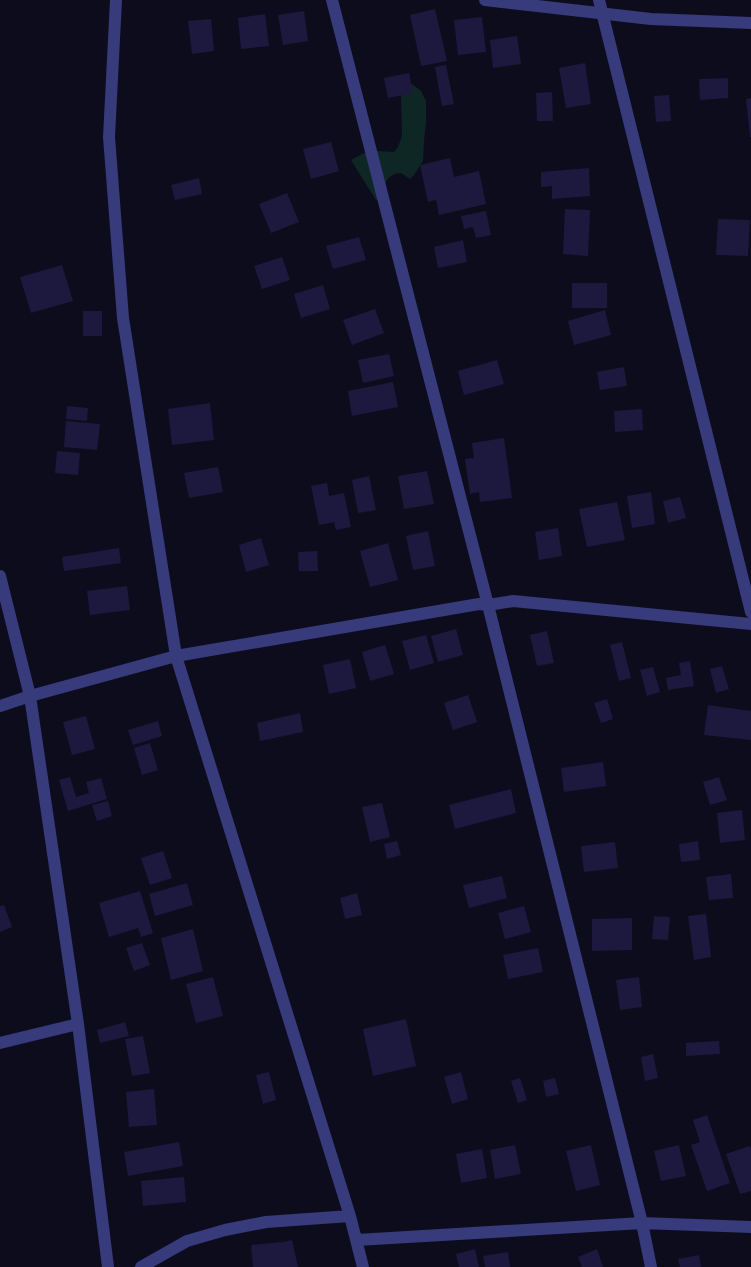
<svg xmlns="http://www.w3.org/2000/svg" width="751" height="1267" viewBox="0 0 751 1267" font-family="'Noto Sans',sans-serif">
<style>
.green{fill:#0f2724}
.building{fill:#1d183d}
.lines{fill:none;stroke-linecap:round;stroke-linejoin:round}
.minor{stroke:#373a7b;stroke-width:12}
</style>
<rect width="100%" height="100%" fill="#0d0c1d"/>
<path class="green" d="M 412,84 L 421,91 L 426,101 L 426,123 L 424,140 L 423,161 L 414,175 L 410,179 L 401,173 C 384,174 385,186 380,200 L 376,200 L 351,160 L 366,152 L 377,151 L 394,152 L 398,147 L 402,136 L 401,94 L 407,85 Z"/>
<path class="building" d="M 435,9 L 447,61 L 421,66 L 410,15 Z
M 304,11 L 308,41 L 283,45 L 278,15 Z
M 265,14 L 269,46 L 241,49 L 238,18 Z
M 482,17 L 486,52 L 458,55 L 454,20 Z
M 211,19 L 214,51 L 192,54 L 188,21 Z
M 517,36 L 521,64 L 493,68 L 490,40 Z
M 585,63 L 591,104 L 566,108 L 559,68 Z
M 446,65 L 454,104 L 442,106 L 435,67 Z
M 409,73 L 413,93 L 388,98 L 384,78 Z
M 728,78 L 728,98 L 700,100 L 699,79 Z
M 552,92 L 553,121 L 537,121 L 536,93 Z
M 669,95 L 671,121 L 656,122 L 654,96 Z
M 751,98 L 751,137 L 750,137 L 746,99 Z
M 331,142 L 339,171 L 311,179 L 303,149 Z
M 450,158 L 454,177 L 479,171 L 486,204 L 439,215 L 436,200 L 428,202 L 420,165 Z
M 589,168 L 590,196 L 552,199 L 552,186 L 541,187 L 541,172 Z
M 199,178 L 202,194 L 175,200 L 171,185 Z
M 287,193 L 299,222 L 271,233 L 259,204 Z
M 565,209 L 590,210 L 588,256 L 563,254 Z
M 486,211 L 491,235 L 476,238 L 473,227 L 464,229 L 461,216 Z
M 718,219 L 750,220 L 748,256 L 716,255 Z
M 359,237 L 366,260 L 333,269 L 326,246 Z
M 463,240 L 467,262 L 438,268 L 434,247 Z
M 282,257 L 290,280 L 262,289 L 254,266 Z
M 62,265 L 73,301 L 31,313 L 20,277 Z
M 572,283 L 607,283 L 607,308 L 572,308 Z
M 323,285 L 330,309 L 301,318 L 294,294 Z
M 375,309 L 384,333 L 352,345 L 343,320 Z
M 605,310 L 611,335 L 574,345 L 568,321 Z
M 83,311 L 102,311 L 102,336 L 83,336 Z
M 389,354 L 394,376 L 363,383 L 358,360 Z
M 497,360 L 504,384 L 464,395 L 458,371 Z
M 624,367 L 627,386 L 600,390 L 597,372 Z
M 393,382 L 398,407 L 352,416 L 348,391 Z
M 210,403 L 214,440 L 172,445 L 168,409 Z
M 67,406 L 88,408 L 87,421 L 66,419 Z
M 642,409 L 643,430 L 615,432 L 614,411 Z
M 66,421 L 100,424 L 97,450 L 64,447 Z
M 504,438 L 512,498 L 480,502 L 479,492 L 470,494 L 465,459 L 474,458 L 472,443 Z
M 57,451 L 80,453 L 78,475 L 55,473 Z
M 218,467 L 223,492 L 189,498 L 184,473 Z
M 427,471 L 434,504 L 404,509 L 398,476 Z
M 369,476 L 376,510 L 358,513 L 352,480 Z
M 327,483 L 329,496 L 344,493 L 351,527 L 336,530 L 334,522 L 319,525 L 311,486 Z
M 651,492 L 655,524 L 632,528 L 627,496 Z
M 680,497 L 686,518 L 668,523 L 663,501 Z
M 617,502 L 625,540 L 587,547 L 579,509 Z
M 558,528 L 562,556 L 539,560 L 535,532 Z
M 428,531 L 435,566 L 413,570 L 406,536 Z
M 261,538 L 269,565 L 246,572 L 239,545 Z
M 388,543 L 398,580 L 370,587 L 360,551 Z
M 119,548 L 121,563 L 64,571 L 62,557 Z
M 317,551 L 318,571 L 299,571 L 298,552 Z
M 127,586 L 130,610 L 90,615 L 87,591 Z
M 456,629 L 463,655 L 438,662 L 431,636 Z
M 547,631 L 554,663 L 537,666 L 530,635 Z
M 426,635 L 434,663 L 410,670 L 402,641 Z
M 622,642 L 631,678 L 619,681 L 610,645 Z
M 385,645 L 394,674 L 370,681 L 362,652 Z
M 350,659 L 356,688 L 329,694 L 323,665 Z
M 690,661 L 694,686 L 668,690 L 666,678 L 681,675 L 679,663 Z
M 722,666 L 729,689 L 716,693 L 710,669 Z
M 653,667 L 660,692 L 647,696 L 640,670 Z
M 468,695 L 477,722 L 453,730 L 444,703 Z
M 607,699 L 613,719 L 601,723 L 594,703 Z
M 708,705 L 751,711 L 751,740 L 704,735 Z
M 300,713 L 303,732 L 260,741 L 257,723 Z
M 86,716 L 95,749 L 72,755 L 63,722 Z
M 158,721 L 162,736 L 133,745 L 128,730 Z
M 150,743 L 158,770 L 142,775 L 134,748 Z
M 603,762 L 606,786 L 564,792 L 561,768 Z
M 70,777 L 76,797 L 89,793 L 86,782 L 101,778 L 107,799 L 68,811 L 59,780 Z
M 719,777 L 727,800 L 710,805 L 703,782 Z
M 511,789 L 516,813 L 455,829 L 449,805 Z
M 108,801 L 112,816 L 97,821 L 92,805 Z
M 382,803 L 390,837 L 370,842 L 362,807 Z
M 742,810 L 745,840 L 720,843 L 717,813 Z
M 397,841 L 401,855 L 387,859 L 384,844 Z
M 698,841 L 700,860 L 681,862 L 679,844 Z
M 615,842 L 618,868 L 584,872 L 581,846 Z
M 163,851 L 172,878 L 150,885 L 141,858 Z
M 731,874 L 733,898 L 709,900 L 706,877 Z
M 502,876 L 507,898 L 469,908 L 463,885 Z
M 187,883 L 193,905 L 155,916 L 149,894 Z
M 140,891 L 153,933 L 141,937 L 138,928 L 109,937 L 99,903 Z
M 357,893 L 362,915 L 345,919 L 340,898 Z
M 4,905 L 12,927 L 0,932 L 0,906 Z
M 524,906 L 531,932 L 505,939 L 498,913 Z
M 706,914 L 711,957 L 694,960 L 688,916 Z
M 654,916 L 670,917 L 668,940 L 652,939 Z
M 632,918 L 632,950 L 592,951 L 592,919 Z
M 193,929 L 203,971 L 171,980 L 161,938 Z
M 142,943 L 150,965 L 134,971 L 126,948 Z
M 538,948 L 543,972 L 508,979 L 503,955 Z
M 213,977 L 223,1016 L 196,1023 L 186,984 Z
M 639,977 L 642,1007 L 620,1010 L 616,980 Z
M 406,1019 L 416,1066 L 373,1076 L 363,1029 Z
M 125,1022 L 129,1036 L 100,1043 L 97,1030 Z
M 143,1036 L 150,1073 L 132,1076 L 125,1039 Z
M 719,1041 L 720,1054 L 686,1056 L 686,1043 Z
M 653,1054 L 658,1078 L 645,1081 L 641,1057 Z
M 269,1072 L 276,1100 L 263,1104 L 256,1075 Z
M 461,1072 L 468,1099 L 452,1104 L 444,1077 Z
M 520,1078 L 527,1100 L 518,1103 L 511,1081 Z
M 555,1078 L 559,1094 L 546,1097 L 543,1081 Z
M 154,1089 L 157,1125 L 129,1127 L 126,1092 Z
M 707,1115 L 730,1183 L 707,1191 L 691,1145 L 700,1142 L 693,1120 Z
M 179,1142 L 183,1166 L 128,1176 L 124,1152 Z
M 515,1145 L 521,1174 L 495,1179 L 490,1150 Z
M 591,1145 L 600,1185 L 576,1191 L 566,1151 Z
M 679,1145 L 686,1176 L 661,1181 L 654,1151 Z
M 750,1146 L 751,1149 L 751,1191 L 740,1194 L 726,1154 Z
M 482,1149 L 487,1178 L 461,1183 L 456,1154 Z
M 184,1177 L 186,1202 L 143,1206 L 141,1181 Z
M 292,1240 L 298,1267 L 253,1267 L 251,1245 L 283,1242 Z
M 475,1249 L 479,1267 L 459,1267 L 456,1254 Z
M 597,1249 L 603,1267 L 582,1267 L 578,1257 Z
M 508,1252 L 510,1267 L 485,1267 L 483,1256 Z
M 699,1255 L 701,1267 L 680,1267 L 678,1259 Z"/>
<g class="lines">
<path class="minor" d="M 116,0 L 109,137 L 123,318 L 176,656 L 350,1216 L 363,1267
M 332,0 L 488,605 L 642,1223 L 651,1267
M 485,0 L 651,19 L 751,23
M 599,0 L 751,612
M 0,576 L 30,696 L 78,1024 L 108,1267
M 0,706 L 30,696 L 176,656 L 479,604 L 488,605 L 513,601 L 751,624
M 0,1043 L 78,1024
M 357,1240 L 642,1223 L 751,1227
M 141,1267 L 187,1241 L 225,1230 L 266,1222 L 350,1216"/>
</g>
</svg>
